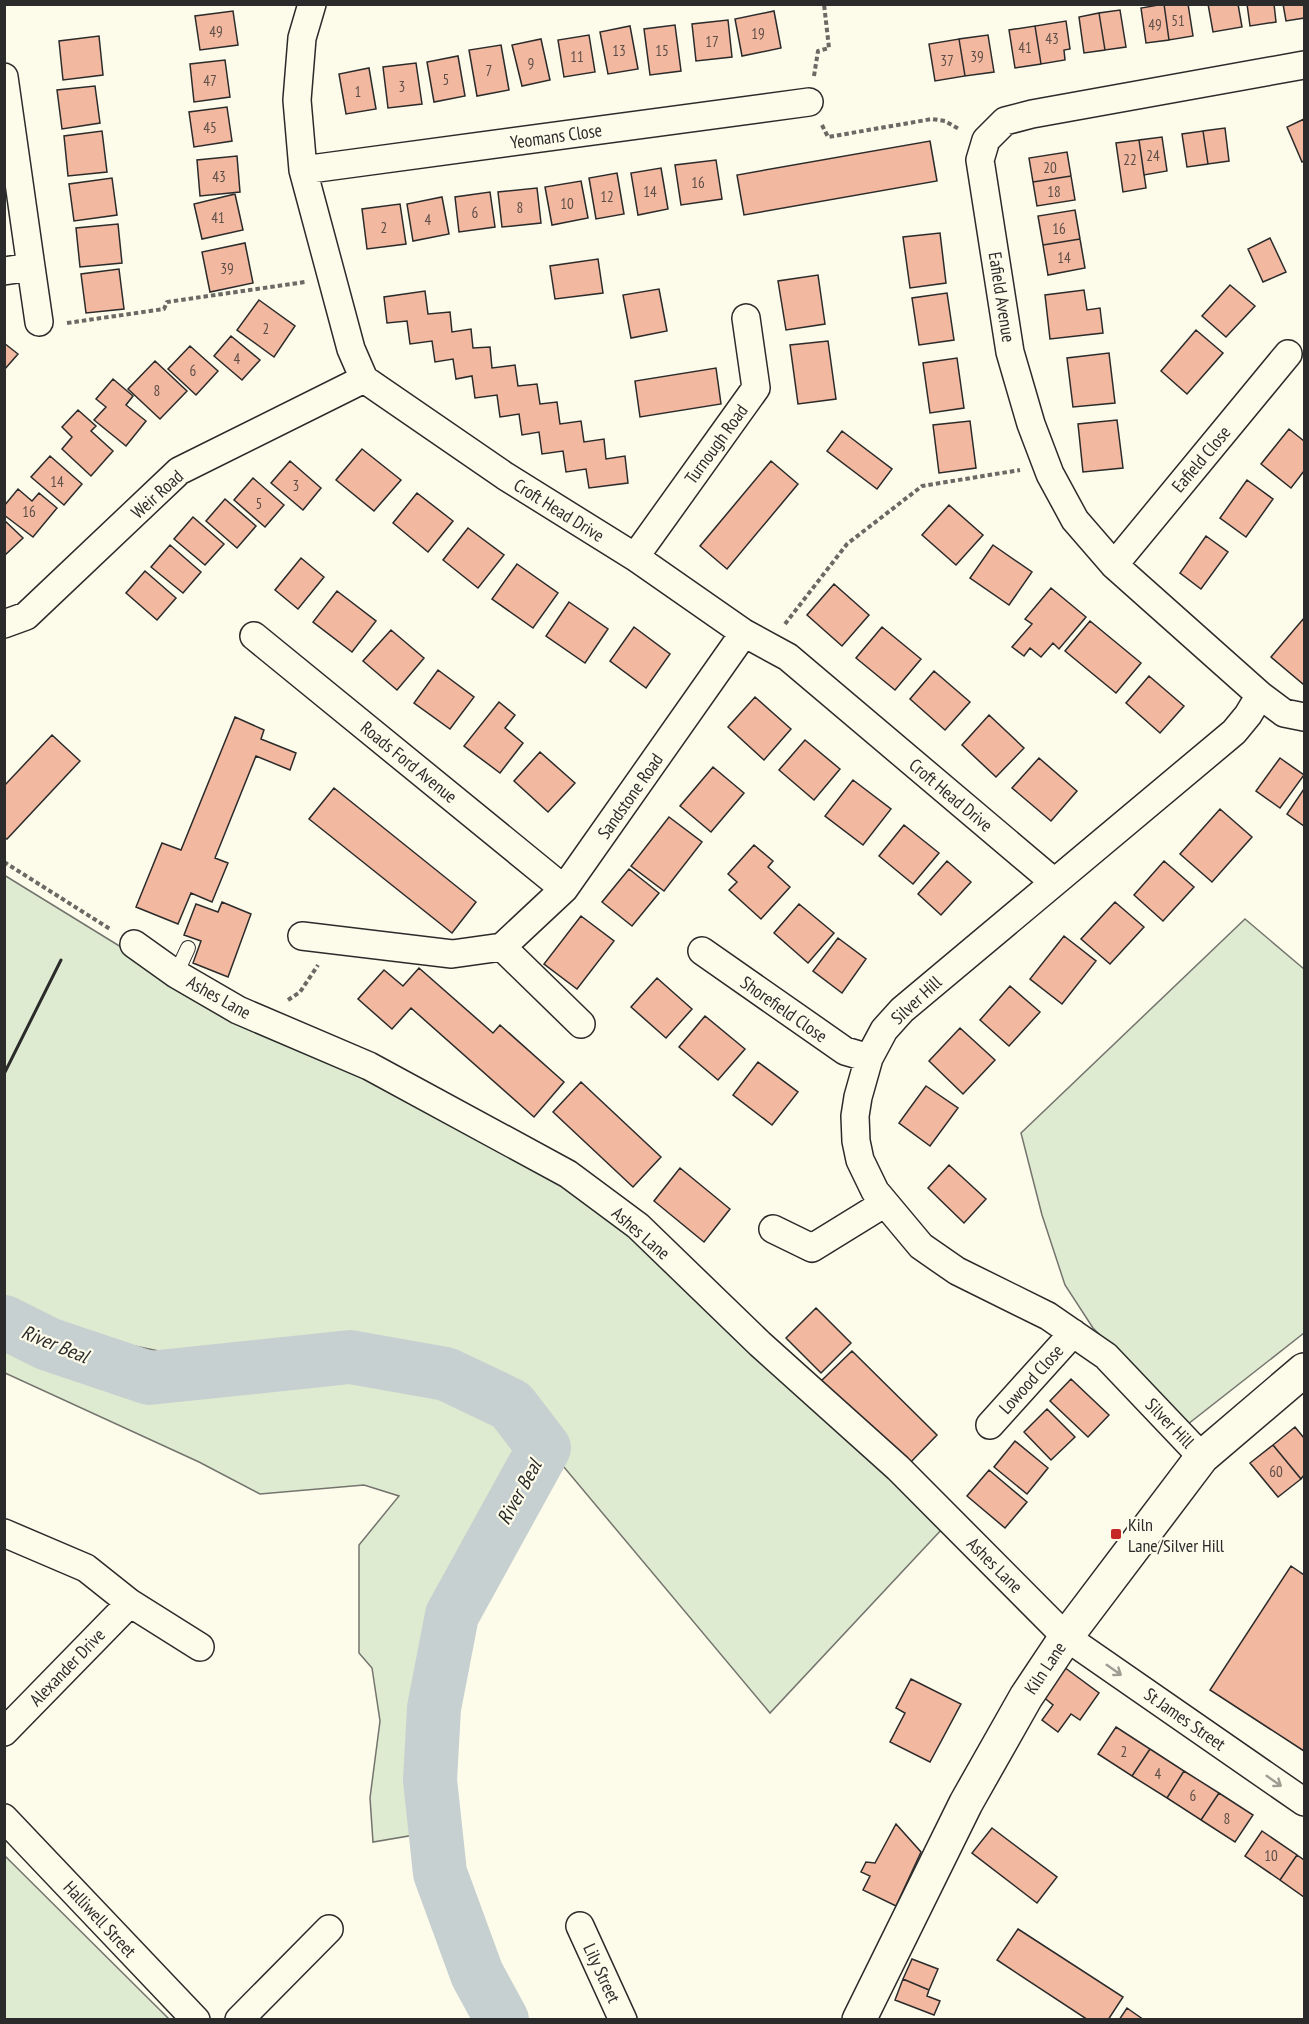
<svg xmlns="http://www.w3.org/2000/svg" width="1309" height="2024" viewBox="0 0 1309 2024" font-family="'PT Sans Narrow',sans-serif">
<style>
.green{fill:#deebd1;stroke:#74746e;stroke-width:1.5}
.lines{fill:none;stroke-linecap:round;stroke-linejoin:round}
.river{stroke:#c7d0d0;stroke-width:54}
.building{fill:#f2b8a0;stroke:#2b2b2b;stroke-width:1.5}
.service-casing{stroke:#2b2b2b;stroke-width:16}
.minor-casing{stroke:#2b2b2b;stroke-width:30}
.secondary-casing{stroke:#2b2b2b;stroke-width:36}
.path{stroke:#6a6964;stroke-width:4;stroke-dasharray:4.5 3;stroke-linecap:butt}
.service{stroke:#fdfbea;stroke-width:14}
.minor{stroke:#fdfbea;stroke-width:27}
.secondary{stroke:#fdfbea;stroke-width:33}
.wall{stroke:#2b2b2b;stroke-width:3}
.oneway{stroke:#9e9d94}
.poi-dot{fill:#c62828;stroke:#fdfbea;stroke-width:2}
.labels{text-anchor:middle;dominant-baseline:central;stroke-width:4.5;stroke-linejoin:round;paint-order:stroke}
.number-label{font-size:15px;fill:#5d4e48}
.street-label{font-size:18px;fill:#2b2b2b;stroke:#fdfbea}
.poi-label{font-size:18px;fill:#2b2b2b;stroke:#fdfbea;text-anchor:start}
.water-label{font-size:20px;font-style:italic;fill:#2b2b2b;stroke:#fdfbea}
</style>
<rect width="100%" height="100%" fill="#fdfbea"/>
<path class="green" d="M 4,875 L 186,987 L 342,1059 L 582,1192 L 943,1528 L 770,1713 L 553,1454 L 550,1422 L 530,1391 L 478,1365 L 409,1344 L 313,1346 L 173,1354 L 96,1338 L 5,1299 Z
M 1245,919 L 1304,969 L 1304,1333 L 1188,1424 L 1093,1328 L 1065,1285 L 1042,1215 L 1021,1133 Z
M 4,1336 L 44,1355 L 152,1389 L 354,1371 L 434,1384 L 496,1411 L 518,1431 L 518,1454 L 508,1496 L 450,1599 L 434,1650 L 422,1779 L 426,1833 L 373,1842 L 370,1798 L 380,1721 L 372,1668 L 359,1653 L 359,1545 L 399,1496 L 364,1485 L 260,1494 L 199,1462 L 5,1373 Z
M 4,1856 L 5,1856 L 169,2019 L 5,2019 Z"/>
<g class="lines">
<path class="river" d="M 4,1322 L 48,1344 L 149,1378 L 350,1357 L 446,1374 L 511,1405 L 544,1448 L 452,1615 L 434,1708 L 430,1780 L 440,1873 L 477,1974 L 502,2020"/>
</g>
<path class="building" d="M 1164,4 L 1188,4 L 1193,36 L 1169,40 Z
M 1164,4 L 1169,40 L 1146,43 L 1141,8 Z
M 1208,4 L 1238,4 L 1242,27 L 1213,32 Z
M 1247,4 L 1274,4 L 1276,22 L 1250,26 Z
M 1283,4 L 1304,4 L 1304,18 L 1286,21 Z
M 1120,10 L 1126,47 L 1105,50 L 1099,13 Z
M 233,11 L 238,45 L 200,50 L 195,16 Z
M 774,11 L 781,48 L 742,56 L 735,19 Z
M 1099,13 L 1105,50 L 1084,53 L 1079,17 Z
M 728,20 L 732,57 L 696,61 L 692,24 Z
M 1066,21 L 1070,49 L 1064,50 L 1065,60 L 1041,64 L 1035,26 Z
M 675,25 L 681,71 L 650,75 L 644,29 Z
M 630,26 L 638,69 L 608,74 L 600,32 Z
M 1035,26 L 1041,64 L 1015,68 L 1009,30 Z
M 589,35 L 595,72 L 564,77 L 558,40 Z
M 988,35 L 994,72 L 965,76 L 959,39 Z
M 99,36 L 103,75 L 63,80 L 59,41 Z
M 541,39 L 550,80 L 522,86 L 512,45 Z
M 959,39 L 965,76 L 935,81 L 929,44 Z
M 501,45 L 509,90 L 477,96 L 469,50 Z
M 458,56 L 465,96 L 434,102 L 427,62 Z
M 225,60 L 230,97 L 194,102 L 190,64 Z
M 416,63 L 422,104 L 388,108 L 383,67 Z
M 369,68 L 376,109 L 346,114 L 339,74 Z
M 95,86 L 100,123 L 62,129 L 57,90 Z
M 227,107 L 232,141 L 194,147 L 189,112 Z
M 1304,119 L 1304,161 L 1302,162 L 1287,127 Z
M 1225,128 L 1229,161 L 1208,164 L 1203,131 Z
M 102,131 L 107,172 L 68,176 L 64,136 Z
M 1203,131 L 1208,164 L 1187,167 L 1182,134 Z
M 1162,137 L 1167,171 L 1144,175 L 1139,140 Z
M 1139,140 L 1146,188 L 1123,192 L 1116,143 Z
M 930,141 L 937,181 L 744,215 L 737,175 Z
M 1067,152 L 1071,176 L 1033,182 L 1029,158 Z
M 237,156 L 240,192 L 200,196 L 197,160 Z
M 716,160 L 722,199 L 681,205 L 675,165 Z
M 661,168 L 668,209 L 638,215 L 631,173 Z
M 617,173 L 624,214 L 596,219 L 589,178 Z
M 1071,176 L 1075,200 L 1037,206 L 1033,182 Z
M 112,178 L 117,215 L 74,221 L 69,184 Z
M 581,181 L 588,218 L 552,225 L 545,187 Z
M 537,188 L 541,223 L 502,227 L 498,192 Z
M 490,192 L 495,227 L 459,232 L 455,197 Z
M 235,194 L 243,230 L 202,239 L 194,204 Z
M 442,197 L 449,234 L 413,241 L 407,204 Z
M 400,204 L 406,244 L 367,249 L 362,209 Z
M 1075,210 L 1080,239 L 1043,245 L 1038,216 Z
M 118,224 L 122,263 L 80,267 L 76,228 Z
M 940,233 L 946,283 L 910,288 L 903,237 Z
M 1270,238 L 1286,272 L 1263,282 L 1248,249 Z
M 1080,239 L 1085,268 L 1048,275 L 1043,245 Z
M 245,243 L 253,283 L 210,292 L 202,252 Z
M 598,259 L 603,293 L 555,299 L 550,266 Z
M 119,269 L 124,309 L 86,313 L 81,274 Z
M 818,275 L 825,324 L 786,330 L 778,281 Z
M 1230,285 L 1255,306 L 1226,337 L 1202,316 Z
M 659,289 L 667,331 L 631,338 L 623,295 Z
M 1084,290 L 1087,310 L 1100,308 L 1103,333 L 1050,339 L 1045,295 Z
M 425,291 L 428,314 L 450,312 L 452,332 L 471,329 L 473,348 L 490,347 L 492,368 L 515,365 L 518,386 L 537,384 L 540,404 L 557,402 L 560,424 L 581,421 L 584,442 L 604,439 L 606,459 L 625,456 L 628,483 L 589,488 L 586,469 L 566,472 L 563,451 L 542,454 L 539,432 L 522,435 L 519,414 L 500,417 L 497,395 L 475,398 L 472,376 L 456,379 L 453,359 L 435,362 L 432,341 L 410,344 L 407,321 L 387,323 L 384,297 Z
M 947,293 L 954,340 L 919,345 L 912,298 Z
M 259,300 L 295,326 L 274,357 L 237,330 Z
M 1196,330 L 1223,353 L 1187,394 L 1161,371 Z
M 231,336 L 260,360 L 242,380 L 214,356 Z
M 828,341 L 836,399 L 798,404 L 790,345 Z
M 4,343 L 18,354 L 4,370 Z
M 190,346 L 218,371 L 196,395 L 168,369 Z
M 1109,353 L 1115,403 L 1073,407 L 1067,358 Z
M 957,358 L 964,408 L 930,413 L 923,363 Z
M 155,361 L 187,391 L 160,419 L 128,389 Z
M 716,368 L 721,404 L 640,417 L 635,381 Z
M 113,379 L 133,396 L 126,405 L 146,421 L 126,446 L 94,420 L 106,407 L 96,399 Z
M 78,410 L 96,426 L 91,431 L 113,451 L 91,476 L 62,449 L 72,437 L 62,427 Z
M 1117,420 L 1123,468 L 1083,472 L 1078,424 Z
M 970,421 L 976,468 L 939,473 L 933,425 Z
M 1289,429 L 1304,441 L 1304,471 L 1291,488 L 1261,464 Z
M 842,431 L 892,469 L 877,489 L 827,451 Z
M 362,449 L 401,480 L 374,511 L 336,480 Z
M 50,456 L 82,484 L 64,505 L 31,477 Z
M 290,461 L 321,488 L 303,510 L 271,483 Z
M 771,461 L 798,484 L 727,569 L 700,546 Z
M 253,478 L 284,505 L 265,527 L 234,500 Z
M 1247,480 L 1273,499 L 1246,537 L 1220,518 Z
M 18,489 L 32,501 L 39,493 L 57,508 L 33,537 L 4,515 L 4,506 Z
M 417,493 L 453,521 L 428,552 L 393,523 Z
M 225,499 L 256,526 L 237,548 L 206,521 Z
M 949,505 L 983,535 L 956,565 L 922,535 Z
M 193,517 L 224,544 L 205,565 L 174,539 Z
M 4,520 L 23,538 L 4,556 Z
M 468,528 L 504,555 L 478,588 L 443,560 Z
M 1206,536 L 1228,552 L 1201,589 L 1180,573 Z
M 170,545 L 201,572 L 183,593 L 151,567 Z
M 993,545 L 1032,572 L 1009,605 L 970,578 Z
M 301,558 L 324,577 L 298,609 L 275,590 Z
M 517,564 L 558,593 L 533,628 L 492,599 Z
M 145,571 L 176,598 L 157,620 L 126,593 Z
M 834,584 L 869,615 L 842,646 L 807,615 Z
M 1051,588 L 1086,617 L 1059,649 L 1053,643 L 1041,657 L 1030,648 L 1024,656 L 1012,647 L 1032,624 L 1025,619 Z
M 337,591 L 376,621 L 352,652 L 313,622 Z
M 569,602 L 608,629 L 585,663 L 546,636 Z
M 1304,618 L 1304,682 L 1303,684 L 1271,657 Z
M 1090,621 L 1141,663 L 1116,693 L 1065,651 Z
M 634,627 L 670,654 L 646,688 L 610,661 Z
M 882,627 L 921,659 L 895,690 L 856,658 Z
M 391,630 L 424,658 L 397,690 L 363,661 Z
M 438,670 L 474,697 L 450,729 L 414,703 Z
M 934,671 L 970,702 L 945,730 L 910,699 Z
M 1149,676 L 1184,706 L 1160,733 L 1126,703 Z
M 755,697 L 791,729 L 764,760 L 728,727 Z
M 499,702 L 515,715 L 505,728 L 523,743 L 500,773 L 464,746 Z
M 989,715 L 1024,748 L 996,777 L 962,745 Z
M 235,717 L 264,730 L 261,739 L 296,753 L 290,770 L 256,756 L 215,858 L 228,863 L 212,902 L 191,893 L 178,924 L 136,907 L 162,843 L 181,850 Z
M 52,735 L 80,761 L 7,839 L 4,837 L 4,786 Z
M 805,740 L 840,769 L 814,800 L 779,770 Z
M 540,752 L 575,783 L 548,812 L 514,781 Z
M 1039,758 L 1077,791 L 1051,821 L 1012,788 Z
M 1280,758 L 1304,775 L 1280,808 L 1256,791 Z
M 713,767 L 744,793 L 711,832 L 680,806 Z
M 853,780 L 891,809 L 863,845 L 825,816 Z
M 334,788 L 476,902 L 452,933 L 309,819 Z
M 1304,789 L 1304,826 L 1287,814 Z
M 1220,809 L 1252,837 L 1212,882 L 1180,854 Z
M 669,817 L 702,842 L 664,891 L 631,866 Z
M 904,825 L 939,853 L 913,884 L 879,856 Z
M 754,845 L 773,861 L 768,867 L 790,887 L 761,919 L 729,890 L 737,882 L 728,874 Z
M 947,861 L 971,882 L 941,915 L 918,894 Z
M 1164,861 L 1194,887 L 1163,921 L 1134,895 Z
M 629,869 L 659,893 L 632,926 L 602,902 Z
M 222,902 L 251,914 L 228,977 L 193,963 L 201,941 L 184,935 L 196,904 L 218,912 Z
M 1115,902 L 1144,927 L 1110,964 L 1081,939 Z
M 799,904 L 834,933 L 808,963 L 774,933 Z
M 581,916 L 614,941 L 577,989 L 544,964 Z
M 1064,936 L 1096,961 L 1062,1004 L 1030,979 Z
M 838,938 L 866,959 L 842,993 L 813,971 Z
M 419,968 L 493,1033 L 500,1025 L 564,1082 L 534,1117 L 411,1008 L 392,1029 L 358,999 L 384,970 L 403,986 Z
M 657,978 L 692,1009 L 666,1038 L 631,1007 Z
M 1010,986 L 1040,1012 L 1009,1046 L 980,1020 Z
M 705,1016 L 745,1049 L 718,1080 L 679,1047 Z
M 960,1028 L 995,1060 L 963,1094 L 929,1061 Z
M 758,1062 L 798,1092 L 772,1125 L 733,1095 Z
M 581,1082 L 661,1157 L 633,1187 L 553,1112 Z
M 926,1086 L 958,1108 L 930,1146 L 899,1123 Z
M 949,1165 L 986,1199 L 964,1223 L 928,1188 Z
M 680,1168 L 730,1209 L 704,1242 L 654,1201 Z
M 816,1308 L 851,1343 L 821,1373 L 786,1338 Z
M 852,1351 L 937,1435 L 907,1466 L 821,1381 Z
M 1071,1379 L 1109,1415 L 1088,1437 L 1050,1401 Z
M 1047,1409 L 1075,1437 L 1051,1460 L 1024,1432 Z
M 1295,1427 L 1304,1438 L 1304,1475 L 1301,1479 L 1273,1445 Z
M 1015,1441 L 1048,1468 L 1027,1494 L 994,1467 Z
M 1273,1445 L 1301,1479 L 1278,1497 L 1250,1463 Z
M 989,1470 L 1027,1502 L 1005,1528 L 967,1496 Z
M 1291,1566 L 1304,1575 L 1304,1751 L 1210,1690 Z
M 1064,1667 L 1099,1693 L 1080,1720 L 1071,1714 L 1058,1732 L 1042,1720 L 1053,1705 L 1042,1696 Z
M 911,1679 L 961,1704 L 930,1762 L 890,1742 L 905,1713 L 896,1708 Z
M 1116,1727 L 1150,1749 L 1132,1776 L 1098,1754 Z
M 1150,1749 L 1184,1771 L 1167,1798 L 1132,1776 Z
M 1184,1771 L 1219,1793 L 1201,1820 L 1167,1798 Z
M 1219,1793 L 1253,1815 L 1235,1842 L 1201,1820 Z
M 896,1824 L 921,1852 L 896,1906 L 863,1890 L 870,1876 L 861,1872 L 866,1862 L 875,1863 Z
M 992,1828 L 1057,1877 L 1037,1903 L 972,1853 Z
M 1262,1831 L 1297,1855 L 1280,1880 L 1245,1856 Z
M 1297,1855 L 1304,1860 L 1304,1897 L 1280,1880 Z
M 1018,1929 L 1123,1997 L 1108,2020 L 1088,2020 L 997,1960 Z
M 912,1959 L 938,1969 L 929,1990 L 903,1979 Z
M 903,1979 L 929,1990 L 927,1996 L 940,2001 L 934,2015 L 895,2000 Z
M 1127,2008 L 1144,2020 L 1119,2020 Z"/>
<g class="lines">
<g class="service-casing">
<path id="service" d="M 176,974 L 188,948"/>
</g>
<g class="minor-casing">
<path id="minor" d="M 312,4 L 302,38 L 297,100 L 303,170 L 351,349 L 364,379 L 505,476 L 635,557 L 744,633 L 788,657 L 1054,882
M 1304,65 L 1032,114 L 1005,121 L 986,140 L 980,160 L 1010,352 L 1031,424 L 1050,474 L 1075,520 L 1114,565 L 1260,695 L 1284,713 L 1304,717
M 4,77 L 31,267 L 4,271
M 303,170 L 809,102
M 31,267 L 39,322
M 635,557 L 756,388 L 746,318
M 1114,565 L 1288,354
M 4,624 L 26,616 L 179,471 L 364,379
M 254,636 L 564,889
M 302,936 L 452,954 L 502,947
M 134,944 L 176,974 L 238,1010 L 369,1066 L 568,1174 L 638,1226 L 760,1344 L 898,1468 L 1066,1637 L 1304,1802
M 502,947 L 564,889 L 744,633
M 502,947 L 581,1024
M 702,951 L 845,1051 L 869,1058
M 773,1229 L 812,1248 L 885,1203
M 990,1425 L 1073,1333
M 1202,1457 L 1106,1356 L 1048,1316 L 957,1271 L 921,1246 L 875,1191 L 860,1160 L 856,1141 L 855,1116 L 858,1097 L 869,1058 L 884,1030 L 902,1010 L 1234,732 L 1248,715 L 1260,695
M 4,1533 L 86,1568 L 130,1603 L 200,1647
M 4,1732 L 130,1603
M 4,1818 L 196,2020
M 580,1926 L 623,2020
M 239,2020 L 329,1929"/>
</g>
<g class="secondary-casing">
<path id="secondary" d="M 859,2020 L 966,1803 L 1026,1697 L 1066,1637 L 1202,1457 L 1304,1370"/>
</g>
<path class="path" d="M 814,76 L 818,51 L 829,48 L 824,4
M 822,125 L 828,137 L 932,119 L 945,121 L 959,129
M 67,323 L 164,309 L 167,302 L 305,282
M 785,624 L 847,544 L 922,486 L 1020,470
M 4,862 L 110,929
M 288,1000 L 300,992 L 318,965"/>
<use href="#service" class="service"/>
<use href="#minor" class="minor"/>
<use href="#secondary" class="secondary"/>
<path class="wall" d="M 4,1074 L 61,960"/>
</g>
<defs><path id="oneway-shaft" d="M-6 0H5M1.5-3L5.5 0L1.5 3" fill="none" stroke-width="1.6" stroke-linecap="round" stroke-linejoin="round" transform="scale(1.5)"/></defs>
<g class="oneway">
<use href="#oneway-shaft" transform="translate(1114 1670) rotate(35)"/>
<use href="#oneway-shaft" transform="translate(1274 1781) rotate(35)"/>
</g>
<rect class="poi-dot" x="1110" y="1528" width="12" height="12" rx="3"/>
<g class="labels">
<g class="number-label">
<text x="1178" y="20">51</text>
<text x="1155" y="24">49</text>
<text x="216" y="31">49</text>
<text x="758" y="33">19</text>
<text x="1052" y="38">43</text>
<text x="712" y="41">17</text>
<text x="1025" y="47">41</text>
<text x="619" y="50">13</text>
<text x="662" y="50">15</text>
<text x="577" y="56">11</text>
<text x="977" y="56">39</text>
<text x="947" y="60">37</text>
<text x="531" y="63">9</text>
<text x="489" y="70">7</text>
<text x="446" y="79">5</text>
<text x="210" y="80">47</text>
<text x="402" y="86">3</text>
<text x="358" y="91">1</text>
<text x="210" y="127">45</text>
<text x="1153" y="155">24</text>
<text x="1130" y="159">22</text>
<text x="1050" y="167">20</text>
<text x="219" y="176">43</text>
<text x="698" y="182">16</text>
<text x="650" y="191">14</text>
<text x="1054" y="191">18</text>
<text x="607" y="196">12</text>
<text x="567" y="203">10</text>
<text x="520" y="207">8</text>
<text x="475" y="212">6</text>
<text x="218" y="217">41</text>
<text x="428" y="219">4</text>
<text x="384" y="227">2</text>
<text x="1059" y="228">16</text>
<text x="1064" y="257">14</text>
<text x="227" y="268">39</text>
<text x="266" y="328">2</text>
<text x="237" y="358">4</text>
<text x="193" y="370">6</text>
<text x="157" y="390">8</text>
<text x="57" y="481">14</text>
<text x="296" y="485">3</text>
<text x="259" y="503">5</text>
<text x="29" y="511">16</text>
<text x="1276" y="1471">60</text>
<text x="1124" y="1751">2</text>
<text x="1158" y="1773">4</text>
<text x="1193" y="1795">6</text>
<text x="1227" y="1818">8</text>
<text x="1271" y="1855">10</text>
</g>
<g class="street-label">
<text transform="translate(556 136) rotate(-8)">Yeomans Close</text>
<text transform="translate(1002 297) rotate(81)">Eafield Avenue</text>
<text transform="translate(716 444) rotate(-54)">Turnough Road</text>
<text transform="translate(1201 459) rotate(-50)">Eafield Close</text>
<text transform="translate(157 494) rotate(-42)">Weir Road</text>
<text transform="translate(559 510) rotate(32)">Croft Head Drive</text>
<text transform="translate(409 762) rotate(39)">Roads Ford Avenue</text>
<text transform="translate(951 795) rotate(40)">Croft Head Drive</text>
<text transform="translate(630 796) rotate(-55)">Sandstone Road</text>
<text transform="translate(219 997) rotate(29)">Ashes Lane</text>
<text transform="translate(916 1000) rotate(-43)">Silver Hill</text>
<text transform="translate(784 1009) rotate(35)">Shorefield Close</text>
<text transform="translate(641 1233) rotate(41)">Ashes Lane</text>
<text transform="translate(1031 1379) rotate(-48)">Lowood Close</text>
<text transform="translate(1170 1423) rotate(46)">Silver Hill</text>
<text transform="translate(995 1565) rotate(45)">Ashes Lane</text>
<text transform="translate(67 1667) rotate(-46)">Alexander Drive</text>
<text transform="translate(1045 1668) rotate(-56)">Kiln Lane</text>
<text transform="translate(1185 1719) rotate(35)">St James Street</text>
<text transform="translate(100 1919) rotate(47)">Halliwell Street</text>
<text transform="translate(602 1973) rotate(65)">Lily Street</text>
</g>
<g class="poi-label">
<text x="1128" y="1524">Kiln<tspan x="1128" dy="21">Lane/Silver Hill</tspan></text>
</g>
<g class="water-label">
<text transform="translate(55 1344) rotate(22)">River Beal</text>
<text transform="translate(519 1492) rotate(-61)">River Beal</text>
</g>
</g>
<rect width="1309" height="2024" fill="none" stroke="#2b2b2b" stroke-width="12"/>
</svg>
